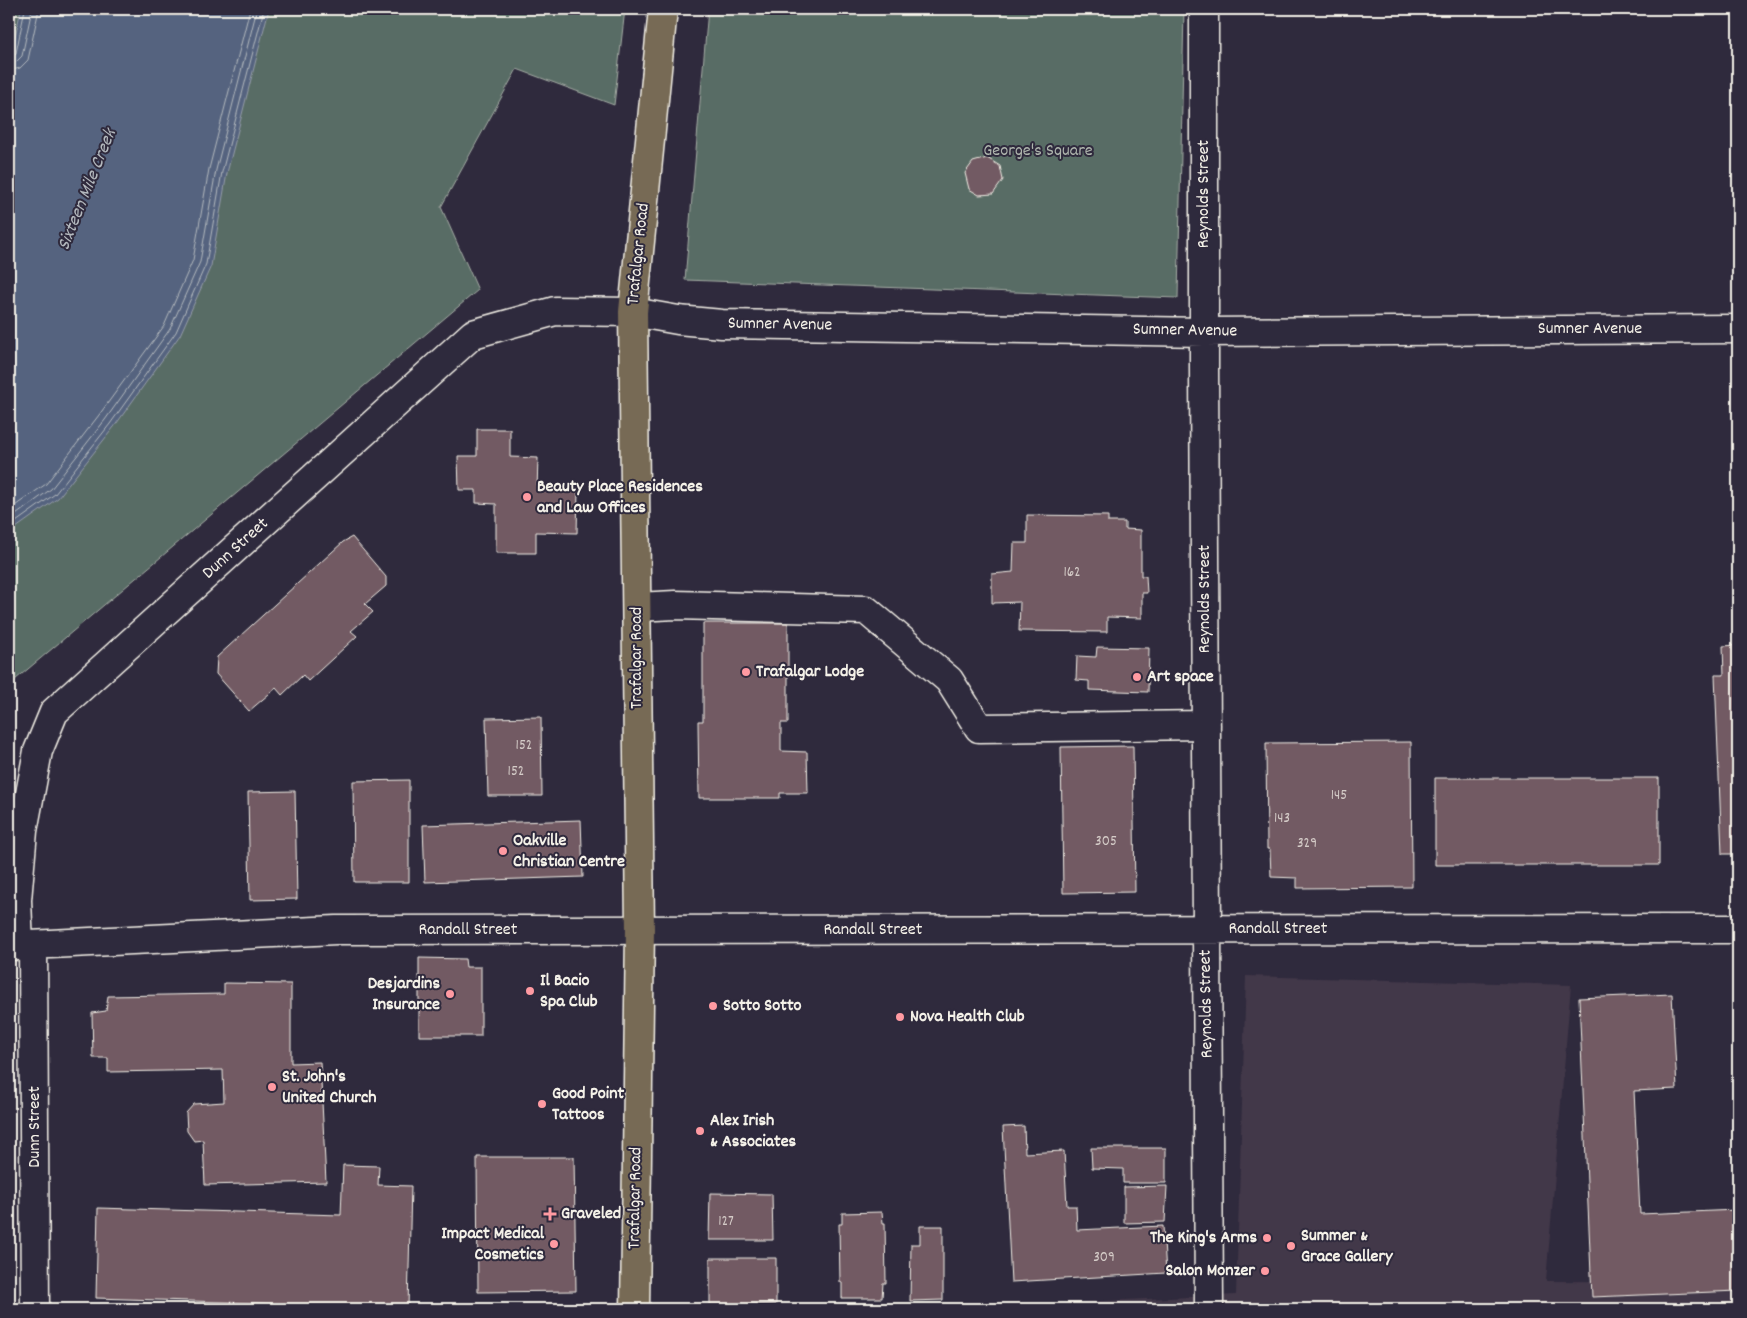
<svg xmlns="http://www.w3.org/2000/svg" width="1747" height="1318" viewBox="0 0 1747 1318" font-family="Dekko,sans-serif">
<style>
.built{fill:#433849}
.green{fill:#596c65;stroke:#a6aea6}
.water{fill:#55647f;stroke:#959ca9}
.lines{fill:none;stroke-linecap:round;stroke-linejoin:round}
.shore{stroke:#b4b9be;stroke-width:1}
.building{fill:#725a64;stroke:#f4f1e8}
.minor-casing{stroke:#f4f1e8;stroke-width:31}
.major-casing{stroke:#f4f1e8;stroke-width:31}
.minor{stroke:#2f2a3d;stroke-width:28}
.major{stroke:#776a54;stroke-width:28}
.poi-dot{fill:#ff9aa2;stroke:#2f2a3d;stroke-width:2}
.labels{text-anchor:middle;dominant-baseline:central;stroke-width:4;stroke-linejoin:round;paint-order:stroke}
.number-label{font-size:15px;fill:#d4cbc7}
.park-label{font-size:18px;fill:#aeb5ad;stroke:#2f2a3d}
.street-label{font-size:18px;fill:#f4f1e8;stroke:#2f2a3d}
.poi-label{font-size:18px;font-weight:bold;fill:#f4f1e8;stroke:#2f2a3d;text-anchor:start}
.water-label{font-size:19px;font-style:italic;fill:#b4b9be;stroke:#2f2a3d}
</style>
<rect width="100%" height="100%" fill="#2f2a3d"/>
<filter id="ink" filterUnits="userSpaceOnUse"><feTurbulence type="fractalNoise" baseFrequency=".02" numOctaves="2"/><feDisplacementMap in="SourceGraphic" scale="10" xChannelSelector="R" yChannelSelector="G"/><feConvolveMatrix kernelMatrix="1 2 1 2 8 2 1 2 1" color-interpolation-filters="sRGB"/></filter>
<g filter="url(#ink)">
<path class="built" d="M 1246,976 L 1571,985 L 1546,1281 L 1738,1282 L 1738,1309 L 931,1309 L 1236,1295 Z"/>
<path class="green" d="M 9,9 L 625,9 L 614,105 L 517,69 L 441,207 L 478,290 L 9,685 Z
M 708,9 L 1184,9 L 1178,298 L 685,280 Z"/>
<path class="water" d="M 21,9 L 269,9 L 227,173 L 211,266 L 180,335 L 114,427 L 58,498 L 9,533 L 9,65 Z"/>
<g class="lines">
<path class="shore" d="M 9,57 L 13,56 L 16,53 L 25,9
M 9,63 L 16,62 L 22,56 L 32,9
M 9,71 L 20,68 L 28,60 L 39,9
M 9,510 L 46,484 L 99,415 L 164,326 L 193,260 L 209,169 L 250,9
M 9,520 L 51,489 L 105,420 L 170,329 L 200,262 L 216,170 L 257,9
M 9,527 L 55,494 L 110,424 L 176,332 L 206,264 L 222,172 L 264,9"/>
</g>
<path class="building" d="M 987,158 L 1000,166 L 1003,180 L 993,194 L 979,195 L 969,189 L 965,173 L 973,162 Z
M 477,429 L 510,429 L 510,457 L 538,458 L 537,490 L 578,490 L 577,533 L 536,532 L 536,553 L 496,553 L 496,504 L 476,503 L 476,490 L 459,490 L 458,456 L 477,456 Z
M 1027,515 L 1108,516 L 1108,522 L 1125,522 L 1125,529 L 1141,530 L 1141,576 L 1146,576 L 1147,593 L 1142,593 L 1142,618 L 1107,617 L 1107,632 L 1019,631 L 1020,602 L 992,603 L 992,574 L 1013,572 L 1014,543 L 1027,543 Z
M 352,537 L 386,577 L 386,586 L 365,604 L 373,612 L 351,631 L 357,636 L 308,681 L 303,675 L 282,695 L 276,688 L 249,711 L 216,674 L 217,657 L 343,542 Z
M 703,623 L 788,623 L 788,723 L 781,723 L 781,751 L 807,752 L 808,793 L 780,793 L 780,798 L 699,798 L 698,721 L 703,721 Z
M 1738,645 L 1738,854 L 1722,854 L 1715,675 L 1724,675 L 1723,646 Z
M 1097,647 L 1149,648 L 1148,692 L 1089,690 L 1089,681 L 1076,680 L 1077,656 L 1096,657 Z
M 541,717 L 542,796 L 488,796 L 486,718 Z
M 1411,742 L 1412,887 L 1297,888 L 1297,878 L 1271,877 L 1270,849 L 1267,849 L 1266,743 Z
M 1133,746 L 1135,892 L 1063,893 L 1061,747 Z
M 1435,778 L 1659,778 L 1659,865 L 1435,865 Z
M 409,780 L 409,882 L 354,882 L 353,781 Z
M 295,791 L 297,899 L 250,900 L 248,792 Z
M 581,820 L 583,877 L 425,882 L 423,825 Z
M 419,958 L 465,959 L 466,967 L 481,967 L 481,1036 L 419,1036 Z
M 224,983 L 291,984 L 291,1063 L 320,1062 L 326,1182 L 205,1185 L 203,1140 L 194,1141 L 187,1131 L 186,1113 L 194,1104 L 224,1102 L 223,1070 L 108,1072 L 108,1058 L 93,1058 L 92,1013 L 106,1011 L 108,996 L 224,994 Z
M 1672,994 L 1677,1089 L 1634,1091 L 1640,1214 L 1738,1210 L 1738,1291 L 1592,1297 L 1579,998 Z
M 1737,1060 L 1738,1060 L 1738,1129 L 1737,1129 Z
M 1024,1126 L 1025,1153 L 1064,1151 L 1067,1206 L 1076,1206 L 1077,1230 L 1163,1226 L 1166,1273 L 1011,1282 L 1003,1127 Z
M 1091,1148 L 1166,1148 L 1166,1183 L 1123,1183 L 1123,1169 L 1092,1168 Z
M 477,1157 L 574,1157 L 576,1291 L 478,1292 Z
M 343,1165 L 379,1166 L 378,1185 L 411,1186 L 408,1308 L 96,1298 L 98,1208 L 341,1215 Z
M 1167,1186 L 1165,1222 L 1124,1223 L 1124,1187 Z
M 710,1193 L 772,1194 L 773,1240 L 709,1240 Z
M 882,1212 L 883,1223 L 885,1223 L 886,1283 L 883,1283 L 882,1298 L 842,1298 L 842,1283 L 840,1282 L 839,1224 L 842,1224 L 842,1213 Z
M 920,1226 L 943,1226 L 943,1300 L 910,1301 L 911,1244 L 920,1244 Z
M 710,1258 L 776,1258 L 776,1304 L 710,1305 Z"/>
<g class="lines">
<g class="minor-casing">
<path id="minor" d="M 1204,9 L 1204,366 L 1209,1309
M 637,607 L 675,605 L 866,610 L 949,680 L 979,728 L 1206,725
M 9,946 L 336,930 L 1738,929
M 19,946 L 17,900 L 23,831 L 38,751 L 54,712 L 473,334 L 555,311 L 633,312 L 678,320 L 722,324 L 1204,332 L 1738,329
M 33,946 L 35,1309"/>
</g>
<g class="major-casing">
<path id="major" d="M 635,1309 L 640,929 L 633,312 L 663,9"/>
</g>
<use href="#minor" class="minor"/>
<use href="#major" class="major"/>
</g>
</g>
<g class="poi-dot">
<circle cx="527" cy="497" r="5"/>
<circle cx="746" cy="672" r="5"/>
<circle cx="1137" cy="677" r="5"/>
<circle cx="503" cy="851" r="5"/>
<circle cx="530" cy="991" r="5"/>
<circle cx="450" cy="994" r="5"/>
<circle cx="713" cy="1006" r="5"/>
<circle cx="900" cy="1017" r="5"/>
<circle cx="272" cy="1087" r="5"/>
<circle cx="542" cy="1104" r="5"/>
<circle cx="700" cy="1131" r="5"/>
<path d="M547.5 1206.5h5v5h5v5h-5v5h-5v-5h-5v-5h5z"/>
<circle cx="1267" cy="1238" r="5"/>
<circle cx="554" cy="1244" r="5"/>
<circle cx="1291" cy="1246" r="5"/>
<circle cx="1265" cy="1271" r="5"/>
</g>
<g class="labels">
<g class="number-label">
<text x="1072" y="573">162</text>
<text x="524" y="746">152</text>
<text x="516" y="772">152</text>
<text x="1339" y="796">145</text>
<text x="1282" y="819">143</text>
<text x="1106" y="842">305</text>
<text x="1307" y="844">329</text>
<text x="726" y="1222">127</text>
<text x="1104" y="1258">309</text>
</g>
<g class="park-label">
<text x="1038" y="151">George's Square</text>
</g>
<g class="street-label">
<text transform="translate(1204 194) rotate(-90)">Reynolds Street</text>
<text transform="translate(639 254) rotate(-84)">Trafalgar Road</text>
<text transform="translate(780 325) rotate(1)">Sumner Avenue</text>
<text x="1590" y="329">Sumner Avenue</text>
<text transform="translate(1185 331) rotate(1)">Sumner Avenue</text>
<text transform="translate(236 549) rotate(-42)">Dunn Street</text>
<text transform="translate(1205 599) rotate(-90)">Reynolds Street</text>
<text transform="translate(637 658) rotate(-90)">Trafalgar Road</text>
<text x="1278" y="929">Randall Street</text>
<text x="468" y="930">Randall Street</text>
<text x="873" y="930">Randall Street</text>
<text transform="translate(1207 1004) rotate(-91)">Reynolds Street</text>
<text transform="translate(35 1127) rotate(-90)">Dunn Street</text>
<text transform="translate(636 1198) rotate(-89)">Trafalgar Road</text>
</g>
<g class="poi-label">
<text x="537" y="487">Beauty Place Residences<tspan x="537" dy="21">and Law Offices</tspan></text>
<text x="756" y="672">Trafalgar Lodge</text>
<text x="1147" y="677">Art space</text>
<text x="513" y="841">Oakville<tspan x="513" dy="21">Christian Centre</tspan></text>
<text x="540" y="981">Il Bacio<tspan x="540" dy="21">Spa Club</tspan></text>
<text x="440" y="984" text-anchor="end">Desjardins<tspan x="440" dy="21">Insurance</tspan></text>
<text x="723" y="1006">Sotto Sotto</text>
<text x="910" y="1017">Nova Health Club</text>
<text x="282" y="1077">St. John's<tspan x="282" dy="21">United Church</tspan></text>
<text x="552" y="1094">Good Point<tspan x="552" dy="21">Tattoos</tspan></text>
<text x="710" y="1121">Alex Irish<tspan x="710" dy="21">&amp; Associates</tspan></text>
<text x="561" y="1214">Graveled</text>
<text x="544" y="1234" text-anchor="end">Impact Medical<tspan x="544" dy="21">Cosmetics</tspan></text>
<text x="1301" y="1236">Summer &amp;<tspan x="1301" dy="21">Grace Gallery</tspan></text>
<text x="1257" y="1238" text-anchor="end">The King's Arms</text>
<text x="1255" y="1271" text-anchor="end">Salon Monzer</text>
</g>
<g class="water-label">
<text transform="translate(88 190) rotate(-68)">Sixteen Mile Creek</text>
</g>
</g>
<rect width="1747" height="1318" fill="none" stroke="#2f2a3d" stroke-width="30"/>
<rect x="15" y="15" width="1717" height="1288" fill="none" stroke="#f4f1e8" stroke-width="2" filter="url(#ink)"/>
</svg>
